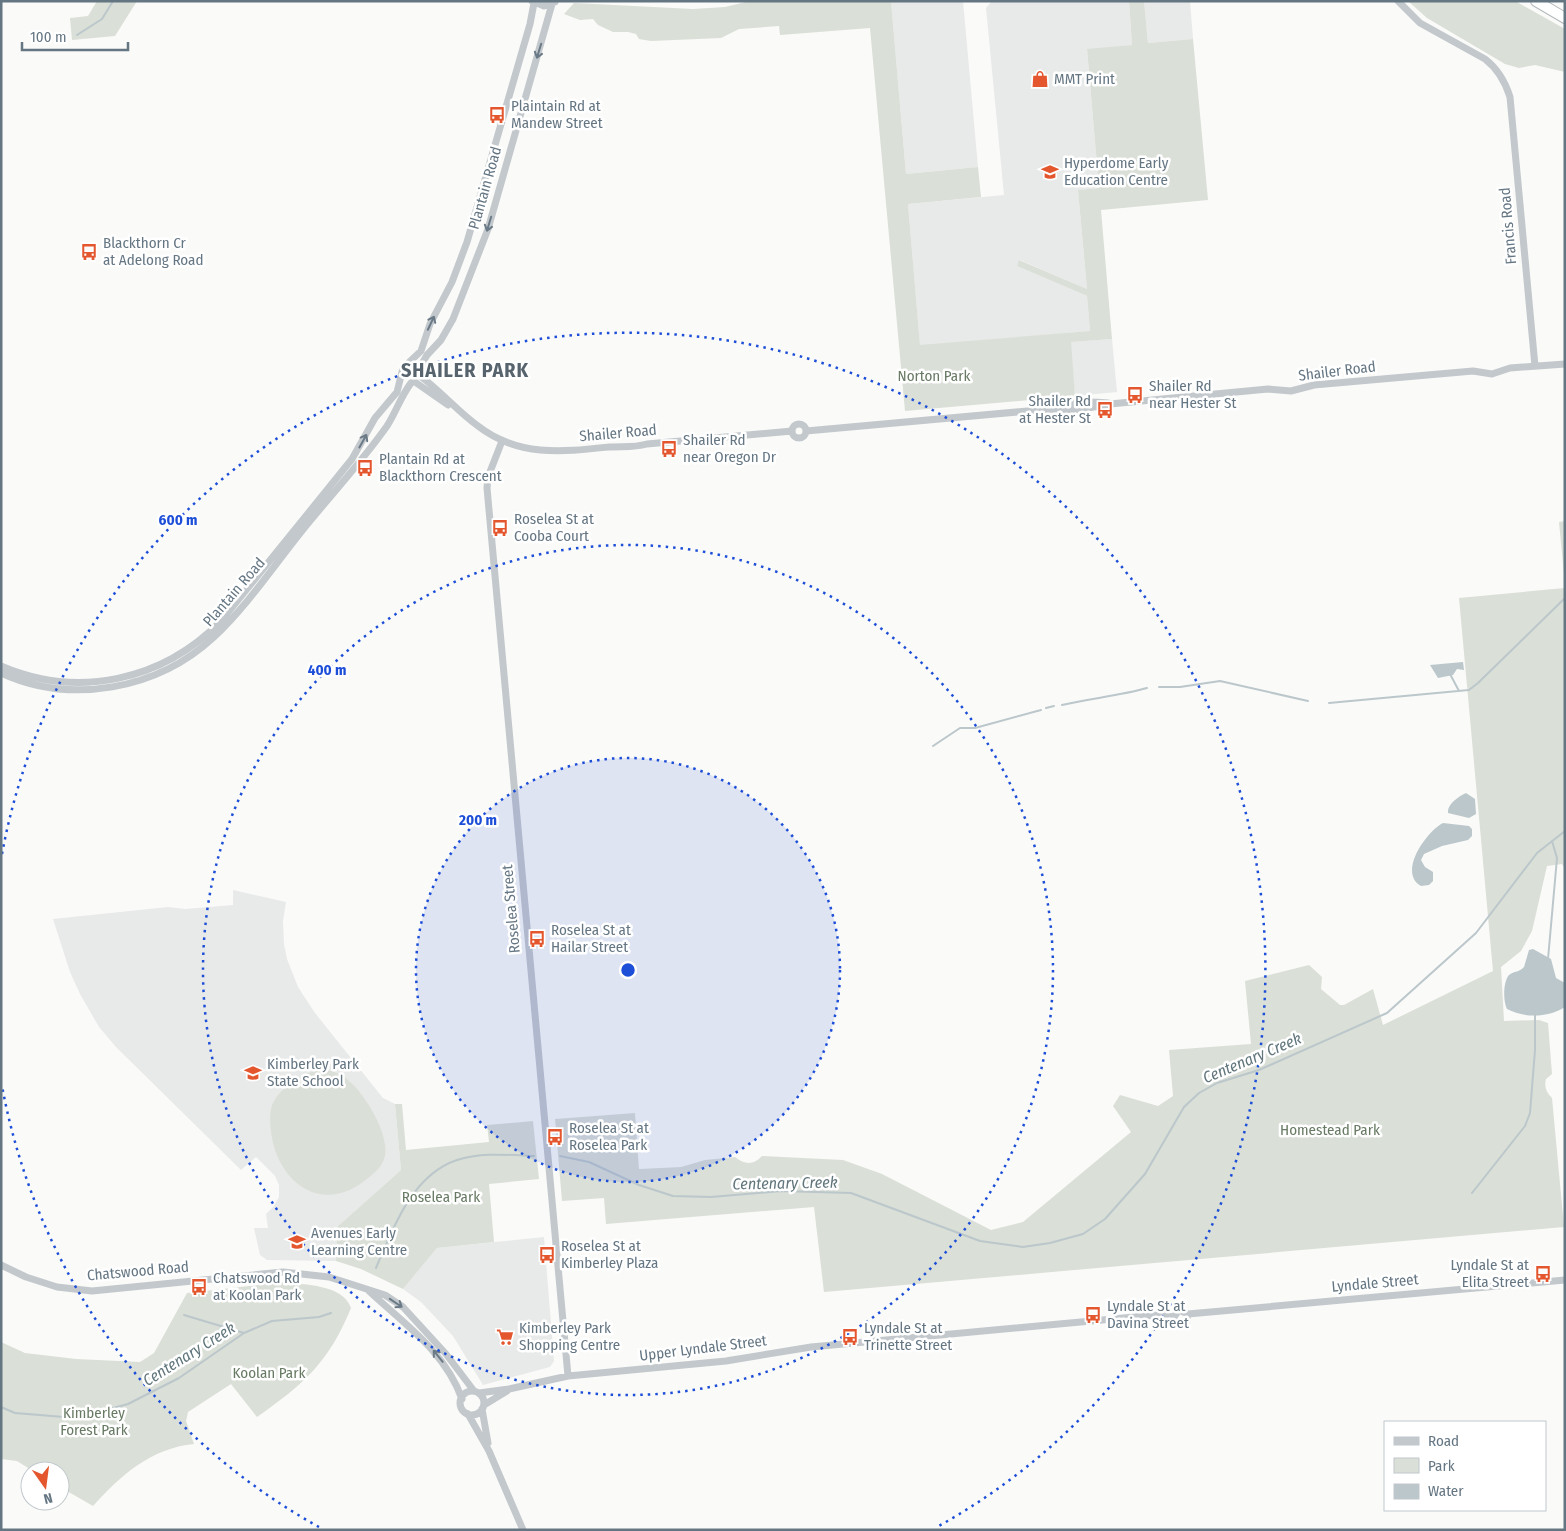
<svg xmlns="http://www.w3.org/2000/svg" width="1566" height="1531" viewBox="0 0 1566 1531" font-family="'Fira Sans Condensed',sans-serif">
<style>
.built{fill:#e8e9e9}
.green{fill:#dadfd7}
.water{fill:#bbc7cb}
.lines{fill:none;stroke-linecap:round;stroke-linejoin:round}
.stream{stroke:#bbc7cb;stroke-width:2}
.highway-casing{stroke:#b4b9bd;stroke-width:12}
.minor{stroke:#c3c8cc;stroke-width:7}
.highway{stroke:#fff;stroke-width:10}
.oneway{stroke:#6a7a87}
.ring{fill:none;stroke:#1d4ed8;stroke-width:2.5;stroke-dasharray:2.5 5}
.labels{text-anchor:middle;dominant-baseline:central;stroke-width:5;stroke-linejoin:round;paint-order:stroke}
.poi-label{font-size:15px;fill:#657683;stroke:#fff;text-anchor:start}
.street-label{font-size:15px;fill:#657683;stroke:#fff}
.park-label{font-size:15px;fill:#687a64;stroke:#fff}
.water-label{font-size:16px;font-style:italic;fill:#60757c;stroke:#fff}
.district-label{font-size:20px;font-weight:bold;letter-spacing:1px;fill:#57646e;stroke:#fff}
.centre{fill:#1d4ed8;stroke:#fff;stroke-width:2.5}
.ring-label{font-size:15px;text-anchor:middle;font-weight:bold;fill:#1d4ed8;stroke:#fff;stroke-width:5;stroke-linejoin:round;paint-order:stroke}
</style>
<rect width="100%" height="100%" fill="#fafaf8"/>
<path class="built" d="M 891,1 L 963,1 L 978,167 L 906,174 Z
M 992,1 L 1129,1 L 1132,45 L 1087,50 L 1099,188 L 1078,190 L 1087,289 L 1020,260 L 1017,266 L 1087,296 L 1090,331 L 920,346 L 908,204 L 1004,195 L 986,8 Z
M 1144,1 L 1190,1 L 1193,39 L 1148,43 Z
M 1112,339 L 1117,392 L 1075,396 L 1070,342 Z
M 233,890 L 286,902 L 283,921 L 284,944 L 287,959 L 298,987 L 315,1013 L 383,1098 L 395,1104 L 401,1170 L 337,1227 L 336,1261 L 267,1260 L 260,1255 L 254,1228 L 268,1228 L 266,1214 L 274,1206 L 279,1197 L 279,1185 L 275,1176 L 256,1157 L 241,1170 L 116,1047 L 99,1027 L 80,994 L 70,972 L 53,919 L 168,907 L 185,909 L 233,905 Z
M 544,1237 L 554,1361 L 550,1367 L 483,1385 L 453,1336 L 421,1302 L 403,1289 L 437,1248 Z"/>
<path class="green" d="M 97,1 L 137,1 L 115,36 L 72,40 L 70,18 L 88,16 Z
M 750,1 L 891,1 L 906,174 L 978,167 L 981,197 L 908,204 L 920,345 L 1090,331 L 1087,296 L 1017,266 L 1019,260 L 1087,289 L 1078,190 L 1099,188 L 1087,49 L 1132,45 L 1129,1 L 1144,1 L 1148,43 L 1193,39 L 1208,200 L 1101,210 L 1112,339 L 1071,342 L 1075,396 L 905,411 L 870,28 L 780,35 L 779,26 L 739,29 L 721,38 L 651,41 L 639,39 L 636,34 L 628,32 L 613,32 L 598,25 L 593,19 L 580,20 L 564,14 L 574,3 L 693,9 L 725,7 Z
M 1408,1 L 1515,1 L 1565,29 L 1565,72 L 1535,65 L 1519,68 L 1505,64 L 1427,18 Z
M 1565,521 L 1565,585 L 1559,522 Z
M 1565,588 L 1565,869 L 1562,864 L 1547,866 L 1532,931 L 1521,951 L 1501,967 L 1504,1021 L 1539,1020 L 1548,1023 L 1552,1074 L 1546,1079 C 1544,1087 1546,1092 1552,1098 L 1564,1227 L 824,1292 L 814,1207 L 606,1224 L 604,1198 L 562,1201 L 555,1119 L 635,1113 L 639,1169 L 681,1167 L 705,1160 L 735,1157 C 745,1165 754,1165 762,1156 L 843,1160 L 882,1174 L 991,1230 L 1023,1222 L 1131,1132 L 1113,1106 L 1120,1095 L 1158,1106 L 1173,1096 L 1169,1050 L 1251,1044 L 1245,981 L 1309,965 L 1322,977 L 1321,989 L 1340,1005 L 1344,1005 L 1373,989 L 1383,1025 L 1493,971 L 1459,598 Z
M 332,1071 C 337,1073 344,1076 348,1080 C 365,1094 389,1133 385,1156 C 382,1168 372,1175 363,1182 C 318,1215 276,1179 271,1131 C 270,1122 269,1109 274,1101 C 280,1090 297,1077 309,1073 C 315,1070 325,1071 332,1071 Z
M 395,1104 L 402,1104 L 406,1150 L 489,1142 L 487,1125 L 533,1121 L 539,1179 L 489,1184 L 494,1242 L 437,1248 L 403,1289 L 361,1269 L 336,1261 L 337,1227 L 401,1170 Z
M 284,1282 C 304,1285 343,1284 351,1308 C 329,1362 304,1384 257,1417 L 231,1384 L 188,1412 L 186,1421 L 194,1444 C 151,1448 120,1476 93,1506 L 60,1487 L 60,1471 L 33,1471 L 17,1461 L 1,1459 L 1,1342 L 25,1353 L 76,1359 L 140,1362 L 154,1353 L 187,1293 Z"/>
<path class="water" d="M 1463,662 L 1464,670 L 1457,669 L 1453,675 L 1438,678 L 1430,665 Z
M 1466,793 L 1475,799 L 1476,814 L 1469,818 L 1448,813 C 1447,804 1458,797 1466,793 Z
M 1443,823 L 1469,826 L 1472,829 L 1472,836 L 1468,840 L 1442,846 L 1424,854 L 1421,860 L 1425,867 L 1433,872 L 1433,881 L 1429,885 L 1421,886 C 1397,872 1427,831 1443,823 Z
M 1533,949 L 1551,959 L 1556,978 L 1565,983 L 1565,1007 C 1548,1018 1524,1018 1507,1009 C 1503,1001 1503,982 1509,975 C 1514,971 1520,972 1524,967 L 1529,950 Z"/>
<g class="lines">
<path class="stream" d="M 77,35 L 102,19 L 113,1
M 1450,674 L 1459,691
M 1159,687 L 1180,687 L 1220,681 L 1308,701
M 1329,703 L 1469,690 L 1478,683 L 1565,598
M 1062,705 C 1091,698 1119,696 1147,688
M 1046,708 L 1054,706
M 933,746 L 960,728 L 975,728 L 1041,710
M 1548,959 L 1557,858 L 1552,841
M 560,1156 L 589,1162 L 639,1185 L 673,1196 L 711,1197 L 781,1191 L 851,1193 L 980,1241 L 1023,1247 L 1050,1243 L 1083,1234 L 1105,1219 L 1145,1174 L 1184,1107 L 1199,1093 L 1217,1083 L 1259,1070 L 1387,1013 L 1476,933 L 1537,853 L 1565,831
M 1472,1193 L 1525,1126 L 1530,1113 L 1535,1050 L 1535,1015
M 376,1268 C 393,1228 412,1175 457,1160 C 481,1152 509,1155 534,1156
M 184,1315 L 244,1333
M 1,1407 L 15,1413 L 76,1418 L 128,1404 L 179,1378 L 244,1333 L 272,1321 L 319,1317 L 331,1313"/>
<g class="highway-casing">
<path id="highway" d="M 1536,1 L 1565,18"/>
</g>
<path class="minor" d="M 532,1 L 544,6 L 555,2
M 1398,1 L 1420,23 L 1485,59 C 1498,69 1505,81 1510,97 L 1535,366
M 419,369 L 427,355 L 441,340 L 453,319 L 488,229 L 552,4
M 420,376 C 441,391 457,411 478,426 C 518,457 562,452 609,447 C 623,446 633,448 647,444 L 792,431
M 415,382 L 448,405
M 1050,409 C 1067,401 1089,401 1108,403
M792 431a7 7 0 1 1 14 0a7 7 0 1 1-14 0Z
M 806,431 L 1050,409 L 1077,410 L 1110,404 L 1268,389 L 1291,391 L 1314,385 L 1473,371 L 1492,374 L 1510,368 L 1565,364
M 502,441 L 488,477 L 487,488 L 568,1376
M 1,666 C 78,699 162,681 221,621 L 352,459 L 375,418 L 397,392 L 403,368 L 421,351 L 430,324 L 452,282 L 467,242 L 530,24 L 534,3
M 1,673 C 71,705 157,690 214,637 C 246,607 273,567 301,532 C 329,497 361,463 387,426 C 396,412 401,396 411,383
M 1,1265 L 26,1277 L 57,1287 L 92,1291 L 283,1272 L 329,1277 L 385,1295 L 403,1307 L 446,1354 L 474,1391
M 369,1291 C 404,1324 445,1351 462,1399
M 1188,1314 L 1565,1280
M 1174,1317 L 1176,1323 L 1183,1324 L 1187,1321 L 1188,1314
M 1174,1317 L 1179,1310 L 1188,1314
M460 1403a12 12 0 1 1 24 0a12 12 0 1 1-24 0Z
M 479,1393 L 509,1389 L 568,1376 L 726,1361 L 811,1347 L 1156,1315 L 1174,1317
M 484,1405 L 507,1391
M 482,1409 L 488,1443
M 468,1414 L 489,1451 L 523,1530"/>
<use href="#highway" class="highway"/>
</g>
<defs><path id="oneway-shaft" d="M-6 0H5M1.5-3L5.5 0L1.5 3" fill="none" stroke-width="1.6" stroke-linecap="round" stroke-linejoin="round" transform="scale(1.25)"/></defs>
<g class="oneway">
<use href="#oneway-shaft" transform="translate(539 51) rotate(107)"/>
<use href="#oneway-shaft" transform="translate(489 224) rotate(107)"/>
<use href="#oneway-shaft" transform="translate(431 323) rotate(-65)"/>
<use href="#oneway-shaft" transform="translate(363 441) rotate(-61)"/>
<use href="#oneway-shaft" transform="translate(396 1303) rotate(34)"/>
<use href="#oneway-shaft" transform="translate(438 1356) rotate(-129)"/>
</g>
<circle cx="628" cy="970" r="212" fill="#1d4ed8" fill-opacity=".12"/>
<g class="ring">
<circle cx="628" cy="970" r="212"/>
<circle cx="628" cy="970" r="425"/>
<path d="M319 1527A637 637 0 0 1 2 1086M2 854A637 637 0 1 1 937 1527"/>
</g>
<defs>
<g id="shop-bare" transform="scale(1.35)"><path d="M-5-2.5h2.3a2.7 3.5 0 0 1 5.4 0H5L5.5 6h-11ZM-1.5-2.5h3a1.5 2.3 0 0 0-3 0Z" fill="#e4572e" stroke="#fff" stroke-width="2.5" paint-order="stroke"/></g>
<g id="bus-bare" transform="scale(1.35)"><path d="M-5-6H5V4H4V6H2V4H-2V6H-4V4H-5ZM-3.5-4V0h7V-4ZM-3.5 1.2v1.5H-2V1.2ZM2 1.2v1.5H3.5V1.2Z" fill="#e4572e" stroke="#fff" stroke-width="2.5" paint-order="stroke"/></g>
<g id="school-bare" transform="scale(1.35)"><path d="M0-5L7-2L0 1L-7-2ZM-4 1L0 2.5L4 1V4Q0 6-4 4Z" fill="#e4572e" stroke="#fff" stroke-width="2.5" paint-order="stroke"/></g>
<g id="supermarket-bare" transform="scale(1.35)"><path d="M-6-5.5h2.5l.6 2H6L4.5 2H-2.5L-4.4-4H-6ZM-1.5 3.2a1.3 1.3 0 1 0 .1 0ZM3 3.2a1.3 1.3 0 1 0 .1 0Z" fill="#e4572e" stroke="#fff" stroke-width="2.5" paint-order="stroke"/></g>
</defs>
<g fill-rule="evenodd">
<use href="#shop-bare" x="1040" y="79"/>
<use href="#bus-bare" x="497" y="115"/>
<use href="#school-bare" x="1050" y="172"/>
<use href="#bus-bare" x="89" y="252"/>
<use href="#bus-bare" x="1135" y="395"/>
<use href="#bus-bare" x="1105" y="410"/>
<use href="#bus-bare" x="669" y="449"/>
<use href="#bus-bare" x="365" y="468"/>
<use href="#bus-bare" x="500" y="528"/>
<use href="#bus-bare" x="537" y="939"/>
<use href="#school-bare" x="253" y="1073"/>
<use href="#bus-bare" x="555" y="1137"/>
<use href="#school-bare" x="297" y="1242"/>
<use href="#bus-bare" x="547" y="1255"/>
<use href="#bus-bare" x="1543" y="1274"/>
<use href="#bus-bare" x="199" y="1287"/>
<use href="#bus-bare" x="1093" y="1315"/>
<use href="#supermarket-bare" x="505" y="1337"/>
<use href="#bus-bare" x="850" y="1337"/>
</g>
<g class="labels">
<g class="poi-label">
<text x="1054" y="79">MMT Print</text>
<text x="511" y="106">Plaintain Rd at<tspan x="511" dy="17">Mandew Street</tspan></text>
<text x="1064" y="163">Hyperdome Early<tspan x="1064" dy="17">Education Centre</tspan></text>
<text x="103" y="243">Blackthorn Cr<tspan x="103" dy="17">at Adelong Road</tspan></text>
<text x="1149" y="386">Shailer Rd<tspan x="1149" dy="17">near Hester St</tspan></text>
<text x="1091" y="401" text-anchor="end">Shailer Rd<tspan x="1091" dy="17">at Hester St</tspan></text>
<text x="683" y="440">Shailer Rd<tspan x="683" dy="17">near Oregon Dr</tspan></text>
<text x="379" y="459">Plantain Rd at<tspan x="379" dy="17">Blackthorn Crescent</tspan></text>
<text x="514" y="519">Roselea St at<tspan x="514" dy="17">Cooba Court</tspan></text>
<text x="551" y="930">Roselea St at<tspan x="551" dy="17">Hailar Street</tspan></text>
<text x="267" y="1064">Kimberley Park<tspan x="267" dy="17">State School</tspan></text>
<text x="569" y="1128">Roselea St at<tspan x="569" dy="17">Roselea Park</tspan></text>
<text x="311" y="1233">Avenues Early<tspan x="311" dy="17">Learning Centre</tspan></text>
<text x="561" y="1246">Roselea St at<tspan x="561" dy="17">Kimberley Plaza</tspan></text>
<text x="1529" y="1265" text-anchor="end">Lyndale St at<tspan x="1529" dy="17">Elita Street</tspan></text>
<text x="213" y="1278">Chatswood Rd<tspan x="213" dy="17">at Koolan Park</tspan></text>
<text x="1107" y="1306">Lyndale St at<tspan x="1107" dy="17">Davina Street</tspan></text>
<text x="519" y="1328">Kimberley Park<tspan x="519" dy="17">Shopping Centre</tspan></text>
<text x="864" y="1328">Lyndale St at<tspan x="864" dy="17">Trinette Street</tspan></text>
</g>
<g class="street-label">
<text transform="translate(485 188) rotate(-74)">Plantain Road</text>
<text transform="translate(1508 226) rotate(-95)">Francis Road</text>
<text transform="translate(1337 371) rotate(-7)">Shailer Road</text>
<text transform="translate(618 433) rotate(-5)">Shailer Road</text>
<text transform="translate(234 592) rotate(-49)">Plantain Road</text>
<text transform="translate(511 909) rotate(-95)">Roselea Street</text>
<text transform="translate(138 1271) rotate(-5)">Chatswood Road</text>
<text transform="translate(1375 1283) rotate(-5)">Lyndale Street</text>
<text transform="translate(703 1348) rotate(-7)">Upper Lyndale Street</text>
</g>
<g class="park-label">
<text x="934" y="376">Norton Park</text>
<text x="1330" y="1130">Homestead Park</text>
<text x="441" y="1197">Roselea Park</text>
<text x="269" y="1373">Koolan Park</text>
<text x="94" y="1413">Kimberley<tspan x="94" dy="17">Forest Park</tspan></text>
</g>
<g class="water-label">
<text transform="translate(1252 1058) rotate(-23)">Centenary Creek</text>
<text transform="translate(785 1183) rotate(-1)">Centenary Creek</text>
<text transform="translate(189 1354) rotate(-32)">Centenary Creek</text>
</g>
<g class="district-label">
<text x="465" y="370">SHAILER PARK</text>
</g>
</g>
<circle cx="628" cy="970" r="8" class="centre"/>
<g class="ring-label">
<text x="178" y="525">600 m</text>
<text x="327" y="675">400 m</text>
<text x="478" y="825">200 m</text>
</g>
<rect width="1566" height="1531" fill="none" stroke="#657683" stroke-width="5"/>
<rect x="1384" y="1421" width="162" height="90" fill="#ffffff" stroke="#c1c8cd"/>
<rect x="1394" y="1437" width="25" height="8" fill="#c3c8cc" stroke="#c1c8cd"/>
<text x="1428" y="1446" font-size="15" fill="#657683">Road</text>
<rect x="1394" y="1458" width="25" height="15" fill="#dadfd7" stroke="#c1c8cd"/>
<text x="1428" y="1471" font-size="15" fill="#657683">Park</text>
<rect x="1394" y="1484" width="25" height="15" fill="#bbc7cb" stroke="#c1c8cd"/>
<text x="1428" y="1496" font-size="15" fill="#657683">Water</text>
<g transform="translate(45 1486) rotate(166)"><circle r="24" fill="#ffffff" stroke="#c1c8cd"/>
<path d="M0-4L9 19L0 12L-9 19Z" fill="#e4572e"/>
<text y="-8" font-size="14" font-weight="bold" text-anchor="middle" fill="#657683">N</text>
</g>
<path d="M22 42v8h106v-8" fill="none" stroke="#657683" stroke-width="2.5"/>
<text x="30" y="42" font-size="15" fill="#657683" stroke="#ffffff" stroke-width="4" paint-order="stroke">100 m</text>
</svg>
